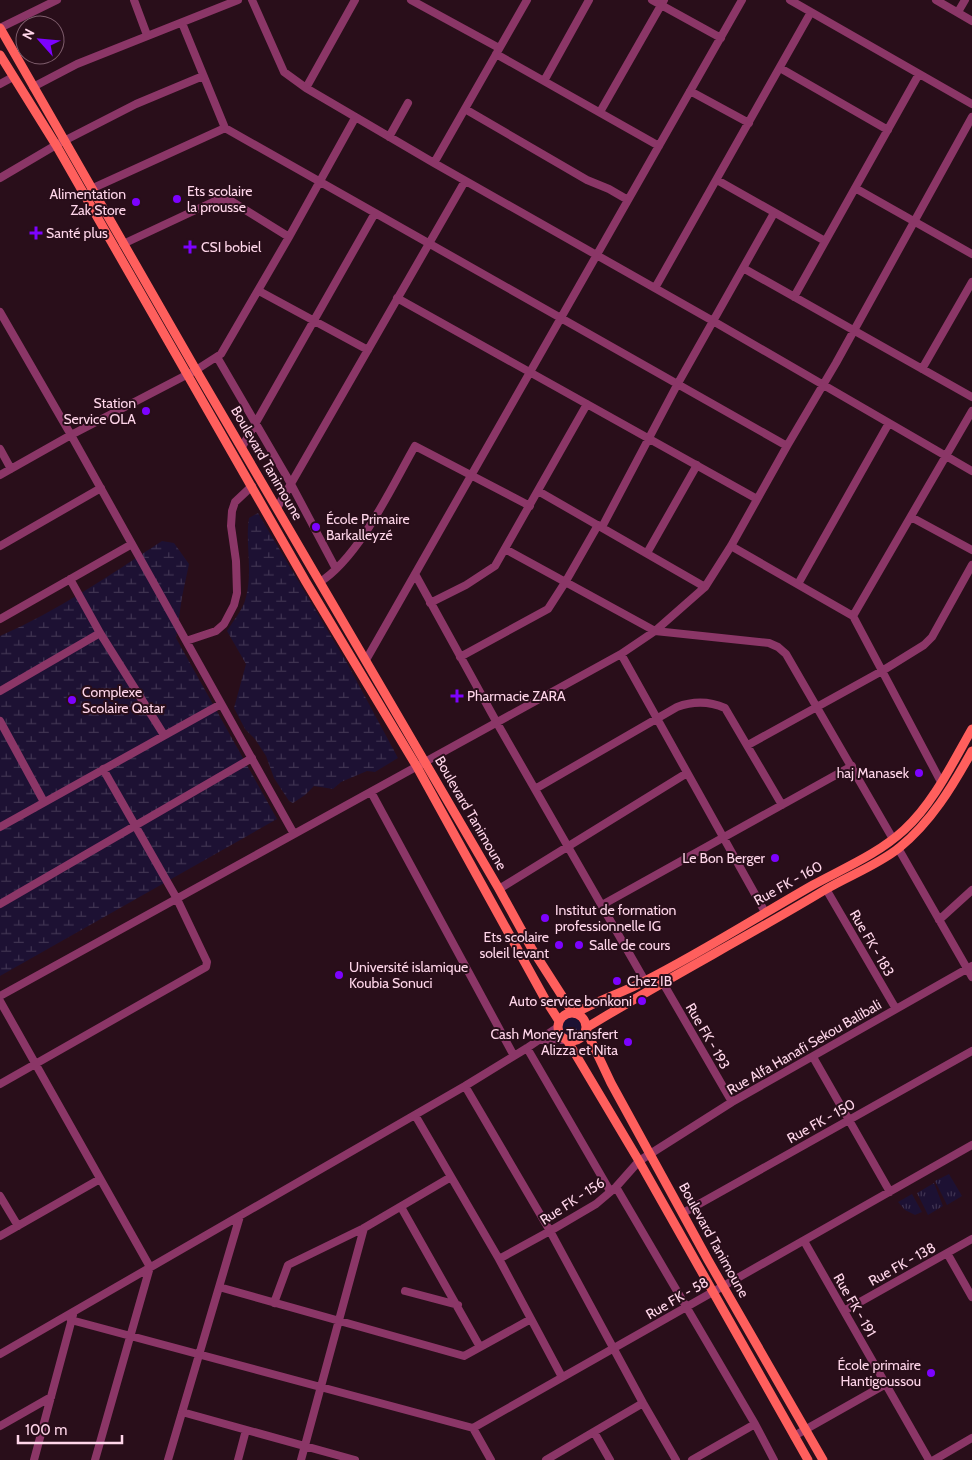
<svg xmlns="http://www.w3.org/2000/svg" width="972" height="1460" viewBox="0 0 972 1460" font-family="Cabin,sans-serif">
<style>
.grass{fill:url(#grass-tufts)}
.wetland{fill:url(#wetland-marsh)}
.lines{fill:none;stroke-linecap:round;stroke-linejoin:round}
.minor{stroke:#8b3667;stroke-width:8}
.major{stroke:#ff5f5d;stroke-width:9}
.poi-dot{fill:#7d02ff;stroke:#290e1a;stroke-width:2}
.labels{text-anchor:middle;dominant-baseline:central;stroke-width:4;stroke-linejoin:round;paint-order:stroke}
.poi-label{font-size:14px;fill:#ffd6ea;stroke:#290e1a;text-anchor:start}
.street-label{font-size:14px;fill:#ffd6ea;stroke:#290e1a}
</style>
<defs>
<pattern id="grass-tufts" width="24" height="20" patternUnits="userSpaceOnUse" patternTransform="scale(1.25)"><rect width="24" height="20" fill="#1d1133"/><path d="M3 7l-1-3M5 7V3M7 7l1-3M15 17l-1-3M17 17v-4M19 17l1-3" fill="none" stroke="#3f3351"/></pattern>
<pattern id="wetland-marsh" width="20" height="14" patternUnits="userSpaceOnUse" patternTransform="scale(1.25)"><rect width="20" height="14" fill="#1d1133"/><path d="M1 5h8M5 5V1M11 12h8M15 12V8" fill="none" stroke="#3f3351"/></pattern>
</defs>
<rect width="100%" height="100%" fill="#290e1a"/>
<path class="grass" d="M561 1027a10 10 0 1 1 20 0a10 10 0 1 1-20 0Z
M 949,1174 L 962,1196 L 947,1205 L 935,1181 Z
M 934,1183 L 943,1206 L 928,1215 L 917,1193 Z
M 912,1194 L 922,1212 L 915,1215 L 905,1210 L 898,1202 Z"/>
<path class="wetland" d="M 258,513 L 347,663 L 398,758 L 375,772 L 367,771 L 341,782 L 333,789 L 314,786 L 305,795 L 293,803 L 289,801 L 274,778 L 266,756 L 255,739 L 245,729 L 234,708 L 246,664 L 227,631 C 234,619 243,610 246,597 C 253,571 245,543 249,518 Z
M 162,541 L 174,543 L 189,564 L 182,597 L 176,638 L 277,819 L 0,976 L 0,636 C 57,611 110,575 162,541 Z"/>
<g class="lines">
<path class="minor" d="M 134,0 L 147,35
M 252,0 L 284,72 L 306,88 L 434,163 L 713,321 L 972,471
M 411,0 L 499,48
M 652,0 L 721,38
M 790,0 L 972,104
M 936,0 L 972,21
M 958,12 L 965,0
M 182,23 L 225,128
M 0,28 L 57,0
M 496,54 L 659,146
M 780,68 L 888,130
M 544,81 L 589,0
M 0,84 L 13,77
M 33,87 L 77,64 L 238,0
M 306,88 L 355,0
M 690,91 L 749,123
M 465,109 L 587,180 L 609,189 L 628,200
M 600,112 L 664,0
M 389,137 L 408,103
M 434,163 L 527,0
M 0,178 L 56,145 L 136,104 L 203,76
M 717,180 L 825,241
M 855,188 L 972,254
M 91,189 L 225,128 L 787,446
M 123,244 L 217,200 L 231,201 L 289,237
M 743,268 L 972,397
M 655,288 L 811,12
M 259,291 L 368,350
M 794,297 L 919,74
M 397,298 L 757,499
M 0,312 L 71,435 L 294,834
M 217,357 L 291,484 L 336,569
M 922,369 L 972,282
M 242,447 L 375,213
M 0,449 L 11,469
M 0,475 L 71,435 L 196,370 L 221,354 L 289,237 L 355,118
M 538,491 L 705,587
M 277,508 L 465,181
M 911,517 L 972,550
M 602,527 L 677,385 L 774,213
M 0,546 L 101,488
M 731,546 L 853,616 L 941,782
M 505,549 L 655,631 L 769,643 L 778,647 L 786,654 L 893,839
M 647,553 L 697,465
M 415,574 L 497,723 L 645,981
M 70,579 L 100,633 L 164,735
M 320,582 C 360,556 391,488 415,446 L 530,506
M 798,584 L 889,423
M 430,603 L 466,585 L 495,566 L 587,404
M 853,616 L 972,411
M 0,619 L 132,544
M 186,641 L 216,631 L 224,624 L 234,605 L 237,593 L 236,561 L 231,526 L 232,511 L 235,502 L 252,486
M 621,654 L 765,912
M 460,657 L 548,609 L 566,581 L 598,525
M 366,660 L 742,0
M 0,691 L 100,633
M 0,721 L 44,802
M 748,745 L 882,671 L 924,645 L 932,637 L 972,565
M 535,789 L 677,707 C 693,701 709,701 725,708 L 782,805
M 371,792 L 514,1056
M 0,827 L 221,704
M 898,848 L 972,977
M 499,889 L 687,773
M 826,889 L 896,1009
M 0,904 L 252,758
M 602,905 L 852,766
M 939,920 L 972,890
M 663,983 L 732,1102
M 0,996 L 621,654 L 655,631 L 705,587 L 731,546 L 787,446 L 836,363 L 972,117
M 0,1001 L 150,1267 L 95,1460
M 539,1040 L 566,1040
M 527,1048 L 610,1191
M 813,1057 L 890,1192
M 0,1084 L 206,967 L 207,962 L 177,899 L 103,769
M 465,1086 L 550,1231 L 643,1403 L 676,1460
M 415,1115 L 499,1259 L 562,1377
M 616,1187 L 755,1424 L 774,1460
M 0,1196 L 18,1226
M 401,1207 L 480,1347
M 683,1213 L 972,1051
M 0,1236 L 100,1179
M 804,1241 L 929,1460
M 947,1253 L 972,1297
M 499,1259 L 550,1231 L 596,1204 L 616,1187 L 639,1161 L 732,1102 L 972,966
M 219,1287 L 464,1356 L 531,1319
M 405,1291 L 458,1305
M 274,1303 L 288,1265 L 364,1228 L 451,1177
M 844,1311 L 972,1239
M 71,1320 L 473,1428 L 491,1460
M 0,1354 L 465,1086 L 527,1048 L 558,1027
M 182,1412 L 355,1460
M 0,1426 L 51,1397
M 473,1428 L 972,1145
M 594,1432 L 610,1460
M 794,1436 L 886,1384
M 34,1460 L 73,1315
M 168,1460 L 240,1216
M 238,1460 L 246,1430
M 301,1460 L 364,1228
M 546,1460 L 643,1403
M 692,1460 L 755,1424
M 934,1460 L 972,1438"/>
<path class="major" d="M 0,28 L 196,370 L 499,889 L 532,949 L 573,1013
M 0,55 L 56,145 L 306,582 L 417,767 L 545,999 L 559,1021
M558 1027a14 14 0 1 1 28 0a14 14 0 1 1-28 0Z
M 576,1013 C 598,1000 622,993 645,981 C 702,952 757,917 813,885 C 844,868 878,854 904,830 C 933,804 953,762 972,729
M 586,1028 C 664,980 745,938 823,891 C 848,876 876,866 899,848 C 931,822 952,787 972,751
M 586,1030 L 611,1083 L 708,1260 L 823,1460
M 567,1040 L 639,1161 L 808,1460"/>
</g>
<g class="poi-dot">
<circle cx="177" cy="199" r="5"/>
<circle cx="136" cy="202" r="5"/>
<path d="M33.5 225.5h5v5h5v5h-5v5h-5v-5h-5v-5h5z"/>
<path d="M187.5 239.5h5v5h5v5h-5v5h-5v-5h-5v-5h5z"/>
<circle cx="146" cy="411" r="5"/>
<circle cx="316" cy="527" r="5"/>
<path d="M454.5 688.5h5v5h5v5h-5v5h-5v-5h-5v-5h5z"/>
<circle cx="72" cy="700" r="5"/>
<circle cx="919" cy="773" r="5"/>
<circle cx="775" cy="858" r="5"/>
<circle cx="545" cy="918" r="5"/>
<circle cx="559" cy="945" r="5"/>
<circle cx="579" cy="945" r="5"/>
<circle cx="339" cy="975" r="5"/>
<circle cx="617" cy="981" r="5"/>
<circle cx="642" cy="1001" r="5"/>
<circle cx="628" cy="1042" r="5"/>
<circle cx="931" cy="1373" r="5"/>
</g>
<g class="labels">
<g class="poi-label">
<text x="187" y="191">Ets scolaire<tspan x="187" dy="16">la prousse</tspan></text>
<text x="126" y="194" text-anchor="end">Alimentation<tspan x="126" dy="16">Zak Store</tspan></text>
<text x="46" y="233">Santé plus</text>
<text x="201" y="247">CSI bobiel</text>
<text x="136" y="403" text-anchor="end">Station<tspan x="136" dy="16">Service OLA</tspan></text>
<text x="326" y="519">École Primaire<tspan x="326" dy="16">Barkalleyzé</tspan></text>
<text x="82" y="692">Complexe<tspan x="82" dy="16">Scolaire Qatar</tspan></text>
<text x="467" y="696">Pharmacie ZARA</text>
<text x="909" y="773" text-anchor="end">haj Manasek</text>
<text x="765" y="858" text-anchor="end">Le Bon Berger</text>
<text x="555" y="910">Institut de formation<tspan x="555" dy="16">professionnelle IG</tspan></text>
<text x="549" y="937" text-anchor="end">Ets scolaire<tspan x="549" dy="16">soleil levant</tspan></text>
<text x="589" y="945">Salle de cours</text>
<text x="349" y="967">Université islamique<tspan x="349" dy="16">Koubia Sonuci</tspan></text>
<text x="627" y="981">Chez IB</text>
<text x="632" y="1001" text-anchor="end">Auto service bonkoni</text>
<text x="618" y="1034" text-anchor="end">Cash Money Transfert<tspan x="618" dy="16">Alizza et Nita</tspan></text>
<text x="921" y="1365" text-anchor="end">École primaire<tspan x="921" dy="16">Hantigoussou</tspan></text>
</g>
<g class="street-label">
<text transform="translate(267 463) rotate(60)">Boulevard Tanimoune</text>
<text transform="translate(471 813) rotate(60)">Boulevard Tanimoune</text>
<text transform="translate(788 883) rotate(-29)">Rue FK - 160</text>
<text transform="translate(872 943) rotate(60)">Rue FK - 183</text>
<text transform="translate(708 1036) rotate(60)">Rue FK - 193</text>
<text transform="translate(804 1047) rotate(-30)">Rue Alfa Hanafi Sekou Balibali</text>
<text transform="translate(821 1121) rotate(-29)">Rue FK - 150</text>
<text transform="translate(572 1201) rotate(-33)">Rue FK - 156</text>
<text transform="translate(714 1240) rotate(61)">Boulevard Tanimoune</text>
<text transform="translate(902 1264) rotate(-29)">Rue FK - 138</text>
<text transform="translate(677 1298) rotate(-30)">Rue FK - 58</text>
<text transform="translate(855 1305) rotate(60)">Rue FK - 191</text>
</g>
</g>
<g transform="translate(40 40) rotate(297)"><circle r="24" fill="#290e1a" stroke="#7f5e6d"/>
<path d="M0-4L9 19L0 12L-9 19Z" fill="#7d02ff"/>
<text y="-8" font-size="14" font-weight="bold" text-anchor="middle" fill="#ffd6ea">N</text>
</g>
<path d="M18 1435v8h104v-8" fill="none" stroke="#ffd6ea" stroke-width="2.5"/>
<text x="25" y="1435" font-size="15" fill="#ffd6ea" stroke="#290e1a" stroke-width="4" paint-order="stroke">100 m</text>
</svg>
